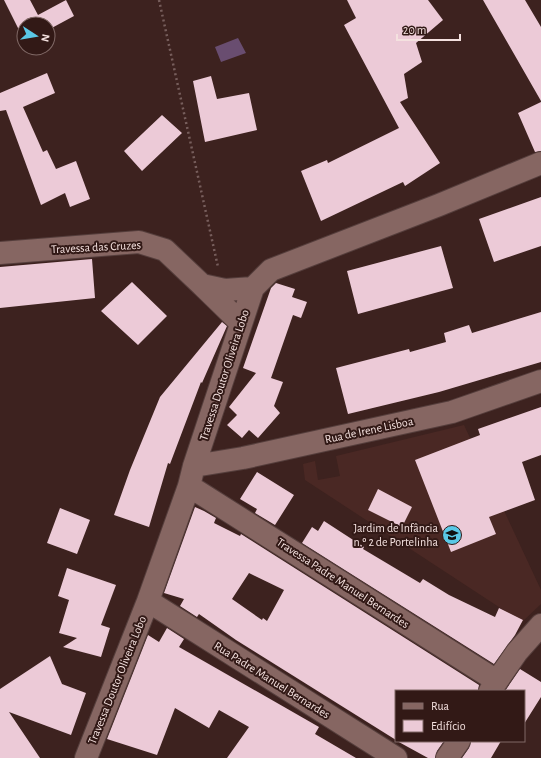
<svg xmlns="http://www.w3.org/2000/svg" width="541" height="758" viewBox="0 0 541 758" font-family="'Alegreya Sans',sans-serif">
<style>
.built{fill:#4a2824}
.water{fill:#694d70}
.building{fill:#eccad7;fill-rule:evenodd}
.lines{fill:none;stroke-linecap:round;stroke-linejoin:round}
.minor-casing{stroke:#553e3c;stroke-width:24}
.path{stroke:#775e5c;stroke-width:2.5;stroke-dasharray:2 3;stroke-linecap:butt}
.minor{stroke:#866662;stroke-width:22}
.labels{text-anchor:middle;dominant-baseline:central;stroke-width:4;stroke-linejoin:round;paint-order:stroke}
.street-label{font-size:12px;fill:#f4e1df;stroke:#321916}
.poi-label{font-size:12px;fill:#f4e1df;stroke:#321916;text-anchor:end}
</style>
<rect width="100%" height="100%" fill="#3d221f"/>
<path class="built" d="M 464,425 L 541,590 L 541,604 L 522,622 L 305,480 L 303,464 L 315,461 L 318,480 L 340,476 L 336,456 Z"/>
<path class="water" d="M 238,38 L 246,53 L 221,62 L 215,47 Z"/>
<path class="building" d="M 4,0 L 30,0 L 38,15 L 66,0 L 74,16 L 48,30 L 48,24 L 24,24 L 24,40 Z
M 347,0 L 428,0 L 443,20 L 416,43 L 422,62 L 404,74 L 408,98 L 400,102 L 440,163 L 405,186 L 403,182 L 321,221 L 301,171 L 327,160 L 328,163 L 399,128 L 344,25 L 356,18 Z
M 483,0 L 525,0 L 541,27 L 541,101 Z
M 47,73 L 55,93 L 23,107 L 43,152 L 47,150 L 56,169 L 76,161 L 90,199 L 70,207 L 65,193 L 41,205 L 6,110 L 0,111 L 0,93 Z
M 211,76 L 217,99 L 249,93 L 257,130 L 205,142 L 193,81 Z
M 541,102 L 541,151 L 535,152 L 518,113 Z
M 162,115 L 182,133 L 142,171 L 124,151 Z
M 541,197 L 541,246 L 494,262 L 479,219 Z
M 441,246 L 453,288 L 358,314 L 347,271 Z
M 92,259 L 95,298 L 0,308 L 0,267 Z
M 132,282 L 167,316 L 138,345 L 101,311 Z
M 276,283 L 295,289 L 292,297 L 307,302 L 301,318 L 293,315 L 271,378 L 283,382 L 274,406 L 280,413 L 258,438 L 249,430 L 242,438 L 227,425 L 237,415 L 229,407 L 256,373 L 243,368 L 271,288 Z
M 541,312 L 541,362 L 439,392 L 348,414 L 336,368 L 409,349 L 410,352 L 446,342 L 444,333 L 469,325 L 472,333 Z
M 222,322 L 227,326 L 202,383 L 201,382 L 170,464 L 168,463 L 149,527 L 114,515 L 130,470 L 160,397 Z
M 541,407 L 541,455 L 522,462 L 535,500 L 489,517 L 496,534 L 451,552 L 415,460 L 480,435 L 478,429 Z
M 257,472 L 294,495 L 275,525 L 255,513 L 257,509 L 240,499 Z
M 378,489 L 412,507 L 402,527 L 368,510 Z
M 195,507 L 204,511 L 216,518 L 214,523 L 240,536 L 241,534 L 479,685 L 478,691 L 396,691 L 396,740 L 236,640 L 199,614 L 197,617 L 180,606 L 184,599 L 164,593 ZM 249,573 L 284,590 L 267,621 L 263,618 L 262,620 L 232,599 Z
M 60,508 L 90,520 L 77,554 L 47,543 Z
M 324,521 L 364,547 L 363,549 L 420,583 L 423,579 L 449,595 L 495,617 L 499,608 L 523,620 L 515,635 L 494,664 L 302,543 L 312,527 L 318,531 Z
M 67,568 L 116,585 L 101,625 L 110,628 L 101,657 L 63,647 L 77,638 L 59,633 L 69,600 L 58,596 Z
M 167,628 L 184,639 L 179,647 L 319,727 L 315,734 L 356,758 L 227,758 L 249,727 L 219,710 L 209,728 L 175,708 L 157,755 L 107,739 L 148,635 L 159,642 Z
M 50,656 L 62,684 L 86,693 L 71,735 L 9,712 L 40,758 L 0,758 L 0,689 Z
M 520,669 L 541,682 L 541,697 L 524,724 L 524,691 L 505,691 Z
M 397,741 L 444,741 L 437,751 L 435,758 L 428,758 Z
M 471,741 L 501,741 L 491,758 L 462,758 L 469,748 Z"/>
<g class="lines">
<g class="minor-casing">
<path id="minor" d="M 0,253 L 139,242 L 165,250 L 202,285
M 241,323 L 202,285 L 225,290 L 253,288
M 194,466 L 243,458 L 452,412 L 541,381
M 189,486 L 497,681
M 148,601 L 396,758
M 490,691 L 517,652 L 541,625
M 86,758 L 148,601 L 189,486 L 194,466 L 253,288 L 271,270 L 439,205 L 541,163
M 447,758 L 459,741"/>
</g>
<path class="path" d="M 159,0 L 218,267"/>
<use href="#minor" class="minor"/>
</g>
<defs>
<g id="school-disc" transform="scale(1)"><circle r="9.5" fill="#5ac8e6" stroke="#321916"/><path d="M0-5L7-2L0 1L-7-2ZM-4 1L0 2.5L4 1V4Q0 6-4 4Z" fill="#111"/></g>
</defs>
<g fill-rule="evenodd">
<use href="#school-disc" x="452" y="535"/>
</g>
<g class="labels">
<g class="street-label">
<text transform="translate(96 247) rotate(-3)">Travessa das Cruzes</text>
<text transform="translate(224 375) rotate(-72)">Travessa Doutor Oliveira Lobo</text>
<text transform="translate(369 430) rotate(-12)">Rua de Irene Lisboa</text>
<text transform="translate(343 583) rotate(33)">Travessa Padre Manuel Bernardes</text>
<text transform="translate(117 680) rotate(-68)">Travessa Doutor Oliveira Lobo</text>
<text transform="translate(272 680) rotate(32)">Rua Padre Manuel Bernardes</text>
</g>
<g class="poi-label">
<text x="438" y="528">Jardim de Infância<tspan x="438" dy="14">n.º 2 de Portelinha</tspan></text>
</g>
</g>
<rect x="395" y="690" width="130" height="52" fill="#321916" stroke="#806966"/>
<rect x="403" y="703" width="20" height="6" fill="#866662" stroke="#806966"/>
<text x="431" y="710" font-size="12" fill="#f4e1df">Rua</text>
<rect x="403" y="720" width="20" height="12" fill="#eccad7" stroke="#806966"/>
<text x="431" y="730" font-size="12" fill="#f4e1df">Edifício</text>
<g transform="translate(36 36) rotate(102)"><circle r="19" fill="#321916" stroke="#806966"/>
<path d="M0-3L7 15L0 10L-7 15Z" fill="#5ac8e6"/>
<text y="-6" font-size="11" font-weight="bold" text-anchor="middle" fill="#f4e1df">N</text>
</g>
<path d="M397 34v6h63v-6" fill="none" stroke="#f4e1df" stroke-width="2"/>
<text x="403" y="34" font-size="12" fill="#f4e1df" stroke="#321916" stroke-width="3" paint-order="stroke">20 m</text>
</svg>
